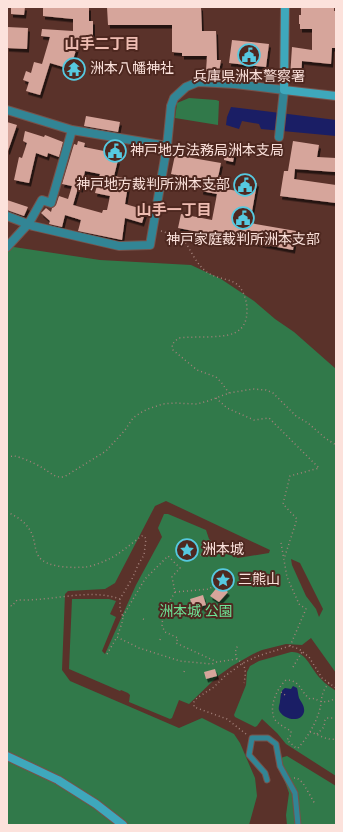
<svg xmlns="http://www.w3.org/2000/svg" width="343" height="832" viewBox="0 0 343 832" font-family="Overpass,'Noto Sans JP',sans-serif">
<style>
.green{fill:#31794a;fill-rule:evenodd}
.water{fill:#1a1e65}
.building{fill:#d6a59b;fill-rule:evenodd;filter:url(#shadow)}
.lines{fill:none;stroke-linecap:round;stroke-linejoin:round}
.lane-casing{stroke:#77524a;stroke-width:7}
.street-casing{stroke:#77524a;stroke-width:10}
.secondary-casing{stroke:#77524a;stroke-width:10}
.path{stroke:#a4827b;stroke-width:1.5;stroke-dasharray:1 3;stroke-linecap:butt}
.lane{stroke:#328595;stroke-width:5}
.street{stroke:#328595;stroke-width:8}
.secondary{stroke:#3ea8bc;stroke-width:8}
.labels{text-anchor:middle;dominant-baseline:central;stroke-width:4;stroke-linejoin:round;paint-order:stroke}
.poi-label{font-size:14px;fill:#fce2dc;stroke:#4e2820;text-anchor:start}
.park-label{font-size:14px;fill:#6ee396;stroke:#4e2820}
.neighbourhood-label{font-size:15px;font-weight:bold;fill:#eebcb1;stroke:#4e2820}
</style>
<defs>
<filter id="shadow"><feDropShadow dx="2" dy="3.5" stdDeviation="0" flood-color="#0009"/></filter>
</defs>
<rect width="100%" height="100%" fill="#5a322a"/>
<path class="green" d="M 189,98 L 216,100 L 219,101 L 218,125 L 175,118 L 177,103 Z
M 7,246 L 100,260 L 191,265 L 221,279 L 254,301 L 275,319 L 294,332 L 336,369 L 336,673 L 311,638 L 302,645 L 286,644 L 262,650 L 253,654 L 232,666 L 218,676 L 189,704 L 179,700 L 172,718 L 170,719 L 129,702 L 130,695 L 128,693 L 121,690 L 120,691 L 69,669 L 72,599 L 109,599 L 116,601 L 110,614 L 116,617 L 102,651 L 105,654 L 136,585 L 162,537 L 158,528 L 164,514 L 168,514 L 206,530 L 209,539 L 222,551 L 238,558 L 269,553 L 270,550 L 166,501 L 155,506 L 115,583 L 105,589 L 68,591 L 65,594 L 62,670 L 70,681 L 179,728 L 202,718 L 234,734 L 240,743 L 255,778 L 257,796 L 249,825 L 7,825 ZM 291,559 L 300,563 L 323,609 L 319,617 L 316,609 L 306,596 L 292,565 Z
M 291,652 C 307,651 311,670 321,679 C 325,684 331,687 336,691 L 336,776 L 286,744 L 277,733 L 262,719 L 257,726 L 255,727 L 235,717 L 234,715 L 246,685 L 247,672 L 250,666 L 259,661 Z
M 287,756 L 336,786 L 336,825 L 287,825 L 286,815 L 289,793 L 277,759 Z"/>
<path class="water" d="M 231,107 L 336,120 L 336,136 L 261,129 L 259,124 L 242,121 L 239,129 L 226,125 L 227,117 Z
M 293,686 L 297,688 C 298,691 298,695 299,698 C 301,702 305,706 304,712 C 301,724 282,719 279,710 C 278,707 280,704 280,701 C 281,695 280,691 285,688 L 291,689 Z"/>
<path class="building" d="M 11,7 L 25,7 L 24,15 L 11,14 Z
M 43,7 L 89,7 L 89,21 L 93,21 L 93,37 L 86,41 L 79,41 L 70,69 L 50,63 L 40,95 L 26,91 L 29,82 L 23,80 L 26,71 L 31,73 L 34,62 L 42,64 L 50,37 L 41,36 L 42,29 L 73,31 L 73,19 L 43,16 Z
M 107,7 L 201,7 L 202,31 L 216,31 L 217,60 L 221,60 L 219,72 L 206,71 L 207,56 L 182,56 L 182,53 L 172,52 L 172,25 L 108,25 Z
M 301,8 L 334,8 L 334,11 L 336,11 L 336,48 L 332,48 L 331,64 L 302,61 L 301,78 L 290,77 L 292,47 L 312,50 L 312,29 L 300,29 L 300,24 L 299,24 L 299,15 L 301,15 Z
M 7,27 L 28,28 L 27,49 L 7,48 Z
M 232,40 L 269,44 L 266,67 L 229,63 Z
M 86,116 L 120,122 L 118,132 L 84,126 Z
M 7,122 L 17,125 L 8,151 L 7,151 Z
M 25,131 L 44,137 L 45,135 L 63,142 L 59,157 L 48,153 L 47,157 L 36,153 L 29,183 L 14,180 L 19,157 L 22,158 L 27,143 L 23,141 Z
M 78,141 L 85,143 L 84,147 L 114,153 L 113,159 L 118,160 L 114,176 L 129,179 L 125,204 L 146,210 L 142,223 L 125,218 L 122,240 L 78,231 L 81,220 L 65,215 L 62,227 L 49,224 L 50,221 L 41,213 L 46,208 L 51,212 L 52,208 L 54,207 L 56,205 L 59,196 L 68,199 L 72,186 L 62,184 L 74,144 L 77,145 ZM 85,171 L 100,174 L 95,193 L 110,196 L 107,210 L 103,210 L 102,213 L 73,205 L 78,188 L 81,189 Z
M 293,141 L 319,145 L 317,157 L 336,158 L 335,172 L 295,169 L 294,179 L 336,185 L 336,203 L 280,196 L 284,171 L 288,171 Z
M 226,146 L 236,147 L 233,162 L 224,160 Z
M 175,155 L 221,163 L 216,187 L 237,191 L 239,180 L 257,183 L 250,223 L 296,231 L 293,250 L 178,228 L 181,214 L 212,220 L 217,194 L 201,191 L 203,180 L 171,174 Z
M 7,200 L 28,207 L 24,216 L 7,210 Z
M 184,543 L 194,547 L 190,557 L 180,553 Z
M 219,585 L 228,592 L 219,602 L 210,596 Z
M 203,595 L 206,605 L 193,609 L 190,599 Z
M 215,669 L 217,676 L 206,679 L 204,672 Z"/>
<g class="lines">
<g class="lane-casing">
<path id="lane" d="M 267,780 L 265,773 L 249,755 L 252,738 L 268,738 L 276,744 L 280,766 L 295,793 L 298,825"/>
</g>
<g class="street-casing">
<path id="street" d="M 7,110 L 72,130 L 167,146
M 7,216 L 33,226 L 119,246 L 150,245 L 167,146 L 171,106 L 174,98 L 186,87 L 198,82 L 235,84 L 284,90 L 279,137
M 7,247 L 29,223 L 42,200 L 51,203 L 72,130"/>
</g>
<g class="secondary-casing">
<path id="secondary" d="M 285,7 L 284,90 L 336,96
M 7,756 L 58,780 L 96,804 L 123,825"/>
</g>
<path class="path" d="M 161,231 L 180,237 L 184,240 C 192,252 198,269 212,275 C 220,279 231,279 238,285 C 244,291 247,302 247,310 C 247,336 227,336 207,337 C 198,337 189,337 179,338 L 175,341 L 172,345 L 173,350 L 197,370 L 216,377 L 221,382 L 229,393
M 216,398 L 227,408 L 254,420 L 269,418 L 319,468 L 290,476 L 283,504 L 297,519 L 284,559
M 7,457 C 7,457 13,456 14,456 C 21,457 34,463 41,467 C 50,472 54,478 64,477 L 106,451 L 125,430 L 133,418 L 140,413 L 148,409 L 163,404 L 174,403 L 197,404 L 208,401 L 229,393 L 253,389 L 266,390 L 273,393 L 296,416 L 308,423 L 325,438 L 336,445
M 7,512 C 18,517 29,524 33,537 C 35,543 35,551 39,557 C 47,568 73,568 86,567 C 93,566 103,562 109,559 C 118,555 131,544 139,538 L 142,536 L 144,536 L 146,539 L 144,555 L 138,565 L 133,577 L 120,599 L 120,609 L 123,617 L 122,623 L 117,637 L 139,648 L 180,661 L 212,664 L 217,662 L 237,659 C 247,666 246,672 244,683
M 281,543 L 287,577 L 299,604 L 306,609 L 290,646
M 197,553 L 201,555
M 175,592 L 210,589 L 215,581 L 220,572
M 7,604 L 12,606 L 17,600 C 25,600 34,600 42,599 C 68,597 94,590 120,599
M 123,616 L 145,579 L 168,556 L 180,568 L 172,577 L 175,592 L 163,613 L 162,626 L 165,632 L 178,638 L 176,643 L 217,662
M 143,619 L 145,620
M 160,640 L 161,636
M 107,654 L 117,637
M 237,659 C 235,653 235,651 238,645
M 293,667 L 302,652
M 184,672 L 185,670
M 329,683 C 319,695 323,700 319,712 C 315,725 307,738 298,748 L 296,748 L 287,740 L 291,735 L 291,731 C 286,728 277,724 274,718 C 269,706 277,688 286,680 C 301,680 300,692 310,699 C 315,698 315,699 319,701 C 325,703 331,701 336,698
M 281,692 L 285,695
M 310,732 C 318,734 327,741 336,739
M 246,734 L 227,719 L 194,707 L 194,702 L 197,698 L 214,687 L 225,676 L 243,663 L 258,656 L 290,646 L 299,649 L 309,657 L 322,678 L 336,688
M 317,734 L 324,727 L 325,720 L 327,718 L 336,718
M 294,778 L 297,778 L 303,783 L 315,804"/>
<use href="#lane" class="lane"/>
<use href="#street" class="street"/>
<use href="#secondary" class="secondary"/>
</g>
<defs>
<g id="civic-ring" transform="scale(1.15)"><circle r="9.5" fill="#4e2820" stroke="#56c9e0" stroke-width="1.5"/><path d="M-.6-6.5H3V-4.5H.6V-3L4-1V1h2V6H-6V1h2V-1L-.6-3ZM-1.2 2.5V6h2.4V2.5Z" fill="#56c9e0"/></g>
<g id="temple-ring" transform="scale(1.15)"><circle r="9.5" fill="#4e2820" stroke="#56c9e0" stroke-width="1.5"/><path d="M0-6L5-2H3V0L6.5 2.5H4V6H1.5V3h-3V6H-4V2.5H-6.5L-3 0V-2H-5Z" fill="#56c9e0"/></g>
<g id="sight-ring" transform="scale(1.15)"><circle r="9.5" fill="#4e2820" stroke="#56c9e0" stroke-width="1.5"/><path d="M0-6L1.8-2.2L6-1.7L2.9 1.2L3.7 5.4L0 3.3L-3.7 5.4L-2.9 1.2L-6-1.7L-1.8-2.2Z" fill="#56c9e0"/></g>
</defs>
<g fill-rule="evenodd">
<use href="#civic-ring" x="249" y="55"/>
<use href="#temple-ring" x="74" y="69"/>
<use href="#civic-ring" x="115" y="151"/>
<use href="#civic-ring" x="245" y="185"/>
<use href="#civic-ring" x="243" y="218"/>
<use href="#sight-ring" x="187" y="550"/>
<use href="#sight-ring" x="223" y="580"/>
</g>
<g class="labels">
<g class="poi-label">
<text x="90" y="69">洲本八幡神社</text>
<text x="249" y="77" text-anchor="middle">兵庫県洲本警察署</text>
<text x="130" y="151">神戸地方法務局洲本支局</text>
<text x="230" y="185" text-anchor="end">神戸地方裁判所洲本支部</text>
<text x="243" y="240" text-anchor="middle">神戸家庭裁判所洲本支部</text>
<text x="202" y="550">洲本城</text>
<text x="238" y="580">三熊山</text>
</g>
<g class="park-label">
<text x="196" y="612">洲本城 公園</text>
</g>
<g class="neighbourhood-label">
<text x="102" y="45">山手二丁目</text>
<text x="174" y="211">山手一丁目</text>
</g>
</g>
<rect width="343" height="832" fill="none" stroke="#fce2dc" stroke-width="16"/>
</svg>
